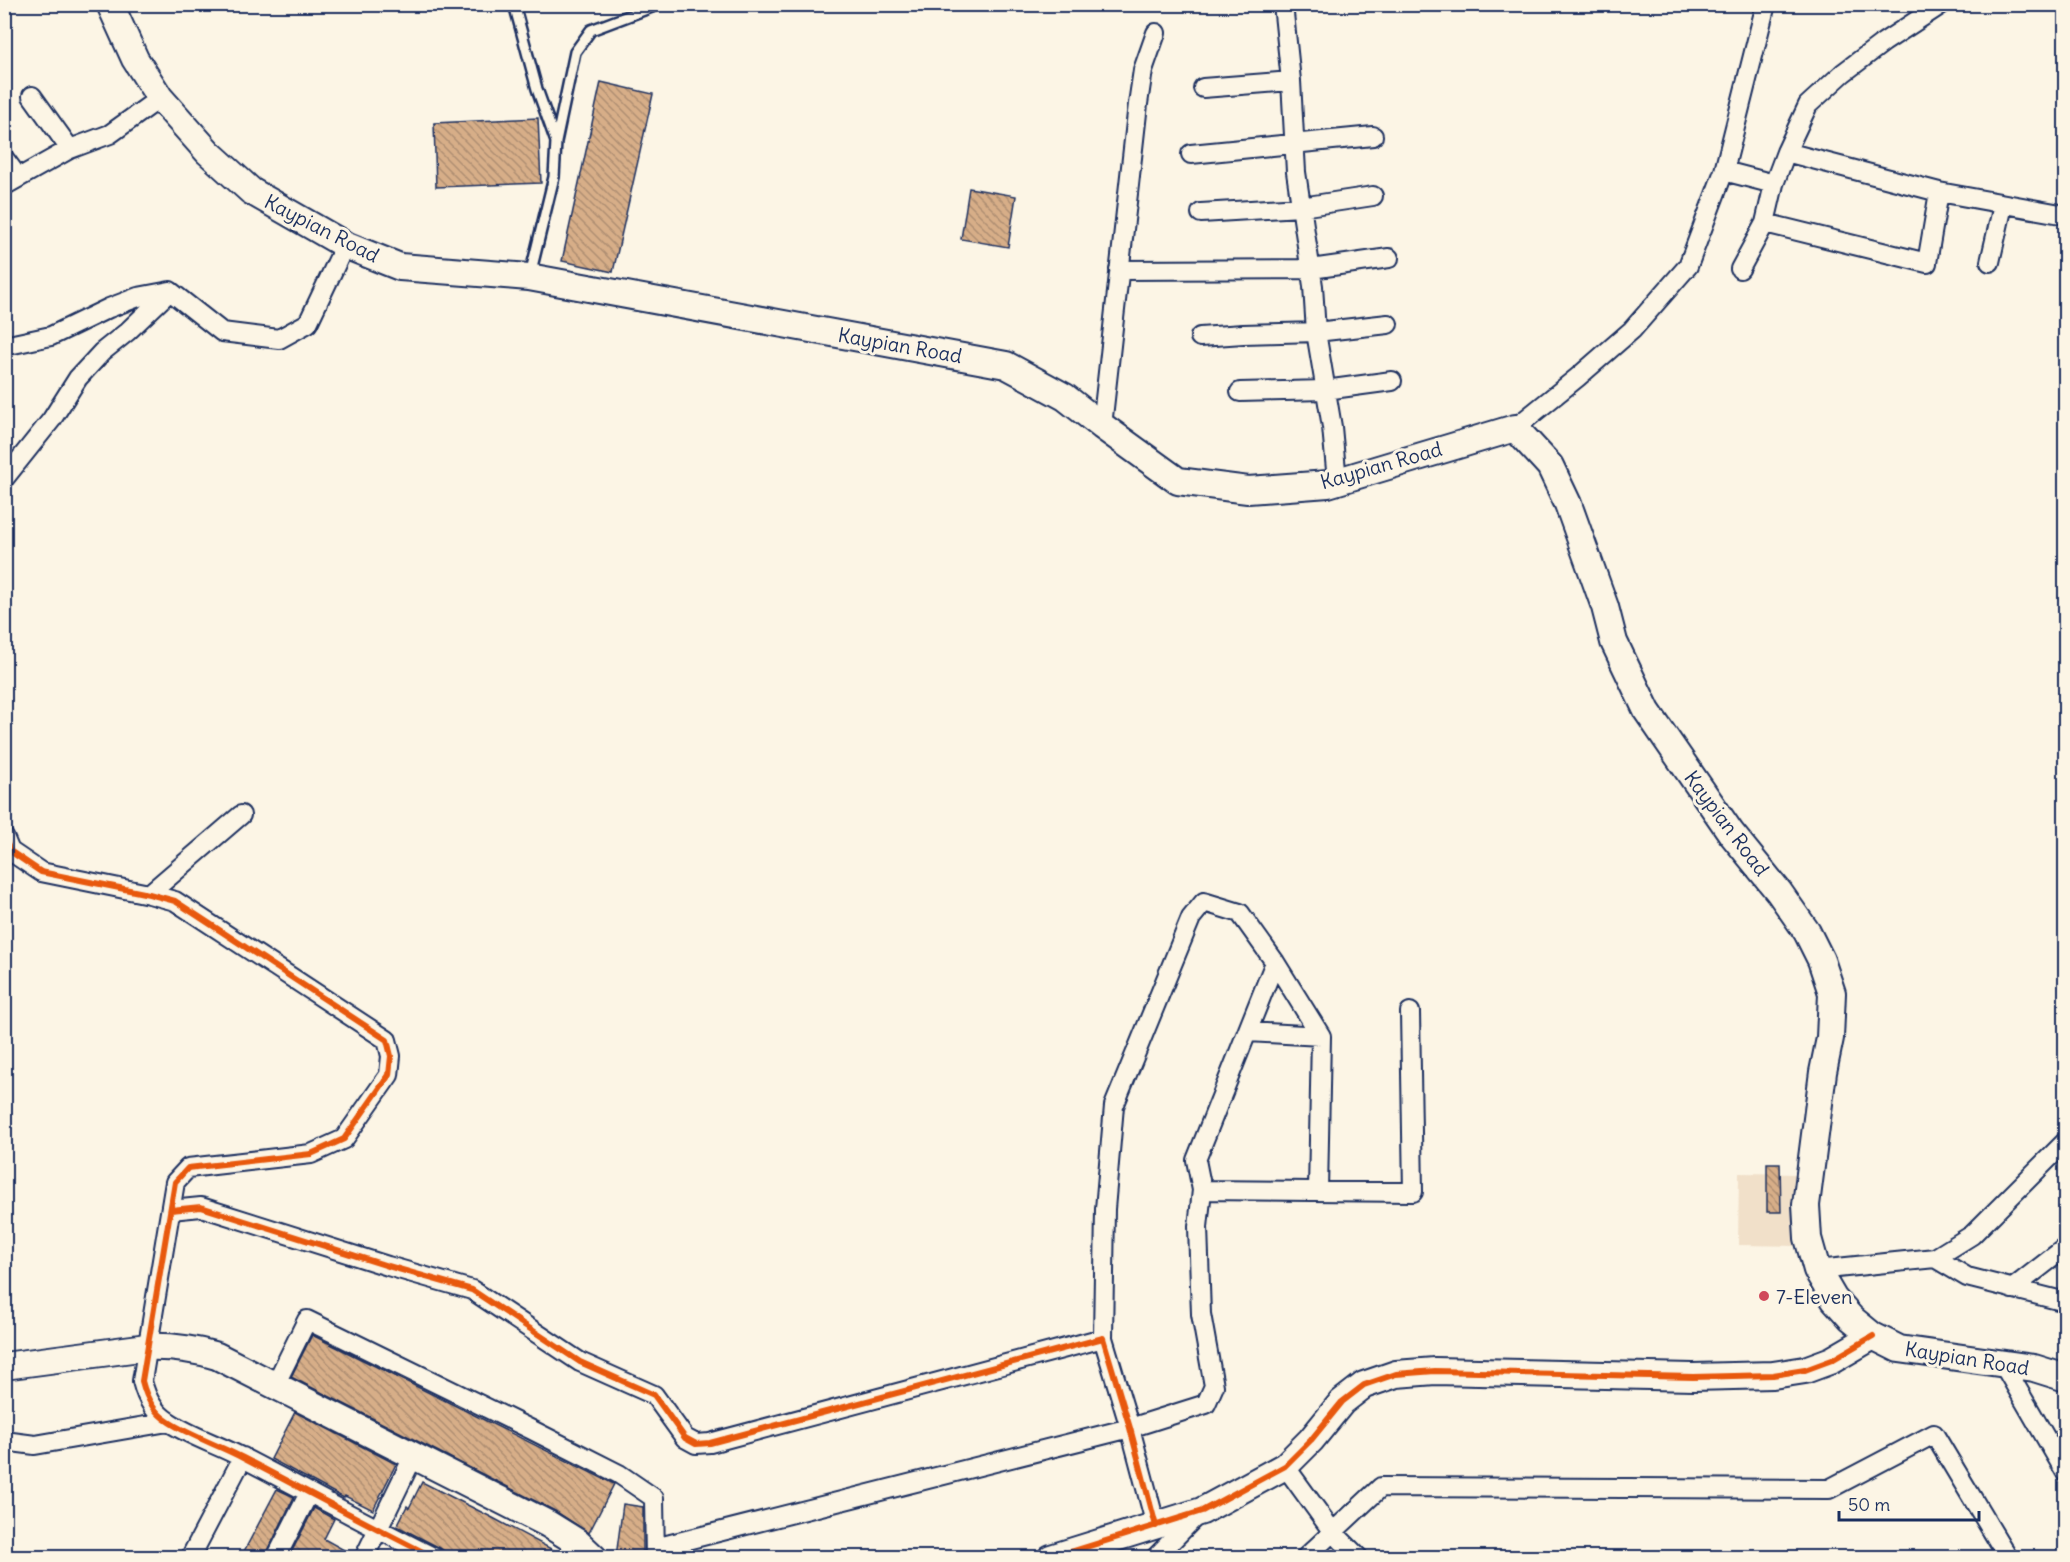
<svg xmlns="http://www.w3.org/2000/svg" width="2070" height="1562" viewBox="0 0 2070 1562" font-family="Delius,sans-serif">
<style>
.built{fill:#f1e0c9}
.building{fill:url(#building-back-hatch);stroke:#1b2f5e;stroke-width:1.5}
.lines{fill:none;stroke-linecap:round;stroke-linejoin:round}
.lane-casing{stroke:#1b2f5e;stroke-width:14}
.street-casing{stroke:#1b2f5e;stroke-width:22}
.secondary-casing{stroke:#1b2f5e;stroke-width:30}
.lane{stroke:#fcf5e5;stroke-width:9}
.street{stroke:#fcf5e5;stroke-width:18}
.secondary{stroke:#fcf5e5;stroke-width:26}
.cycleway-casing{stroke:#fcf5e5;stroke-width:10}
.cycleway{stroke:#e8590c;stroke-width:6}
.poi-dot{fill:#d1495b;stroke:#fcf5e5;stroke-width:2}
.labels{text-anchor:middle;dominant-baseline:central;stroke-width:6;stroke-linejoin:round;paint-order:stroke}
.street-label{font-size:20px;fill:#1b2f5e;stroke:#fcf5e5}
.poi-label{font-size:20px;fill:#1b2f5e;stroke:#fcf5e5;text-anchor:start}
</style>
<defs>
<pattern id="building-back-hatch" width="6" height="6" patternUnits="userSpaceOnUse" patternTransform="scale(1.5)"><rect width="6" height="6" fill="#d7ae88"/><path d="M-1 5l2 2M0 0l6 6M5-1l2 2" fill="none" stroke="#ae8e72"/></pattern>
</defs>
<rect width="100%" height="100%" fill="#fcf5e5"/>
<filter id="ink" filterUnits="userSpaceOnUse"><feTurbulence type="fractalNoise" baseFrequency=".0167" numOctaves="2"/><feDisplacementMap in="SourceGraphic" scale="12" xChannelSelector="R" yChannelSelector="G"/><feConvolveMatrix kernelMatrix="1 2 1 2 8 2 1 2 1" color-interpolation-filters="sRGB"/></filter>
<g filter="url(#ink)">
<path class="built" d="M 1739,1173 L 1799,1174 L 1797,1246 L 1738,1245 Z"/>
<path class="building" d="M 601,82 L 653,94 L 613,272 L 562,261 Z
M 538,118 L 541,183 L 436,187 L 434,123 Z
M 969,188 L 1016,196 L 1008,247 L 961,239 Z
M 1767,1163 L 1780,1163 L 1781,1212 L 1767,1212 Z
M 312,1335 L 614,1484 L 589,1533 L 555,1511 L 291,1377 Z
M 295,1412 L 396,1464 L 373,1510 L 345,1496 L 344,1498 L 271,1459 Z
M 422,1482 L 493,1518 L 566,1557 L 446,1557 L 445,1552 L 440,1548 L 397,1526 L 407,1506 L 409,1508 Z
M 277,1489 L 294,1497 L 265,1557 L 241,1557 Z
M 623,1504 L 643,1507 L 643,1557 L 616,1557 Z
M 314,1508 L 334,1519 L 324,1539 L 353,1555 L 353,1557 L 289,1557 Z"/>
<g class="lines">
<g class="lane-casing">
<path id="lane" d="M 514,4 L 537,89 L 556,142
M 530,275 L 554,177 L 556,142 L 575,52 L 591,30 L 660,4"/>
</g>
<g class="street-casing">
<path id="street" d="M 1283,4 L 1291,81 L 1296,172 L 1313,286 L 1316,332 L 1332,427 L 1337,481
M 1203,88 L 1291,81
M 32,96 L 70,149
M 1786,152 L 1939,192 L 2066,215
M 1191,154 L 1373,136
M 4,158 L 18,177
M 1724,171 L 1774,184
M 4,186 L 70,149 L 110,134 L 160,98
M 1201,213 L 1301,207 L 1373,196
M 1765,223 L 1927,263 L 1939,192
M 1990,262 L 2003,205
M 1740,269 L 1765,223 L 1774,184 L 1786,152 L 1808,105 L 1843,73 L 1884,42 L 1942,4
M 1119,270 L 1311,269 L 1389,258
M 1200,337 L 1243,334 L 1316,332 L 1388,324
M 4,346 L 51,336 L 109,308 L 138,297 L 170,291 L 222,332 L 279,339 L 308,323 L 345,245
M 1240,392 L 1325,390 L 1392,381
M 1102,426 L 1138,104 L 1143,70 L 1156,33
M 1515,428 L 1578,377 L 1632,330 L 1688,266 L 1724,171 L 1766,4
M 4,479 L 52,419 L 78,378 L 102,352 L 127,332 L 170,291
M 4,837 L 10,851 L 41,872 L 149,894 L 175,901 L 387,1040 L 391,1056 L 389,1075 L 344,1139 L 311,1154 L 188,1168 L 175,1182 L 142,1381 C 146,1397 154,1413 169,1422 C 192,1437 219,1445 243,1458 C 307,1491 370,1526 435,1558
M 149,894 L 241,815
M 1248,1032 L 1321,1036
M 1202,1190 L 1413,1192 L 1410,1012
M 171,1210 L 201,1207 L 388,1266 L 472,1290 L 580,1362 L 654,1395 L 685,1438 L 696,1444 L 710,1443 L 1103,1338 L 1130,1428 L 1156,1526
M 1935,1258 L 1967,1277 L 2066,1302
M 1817,1270 L 1935,1258 L 1972,1235 L 2066,1141
M 2012,1289 L 2066,1247
M 1103,1338 L 1105,1209 L 1114,1106 L 1191,918 L 1204,902 L 1240,913 L 1275,962 L 1321,1036 L 1318,1191
M 2003,1364 L 2066,1473
M 275,1385 L 307,1320 L 532,1430 L 619,1474 L 654,1498 L 655,1558
M 4,1441 L 35,1445 L 168,1422
M 1285,1466 L 1332,1531 L 1359,1558
M 655,1548 L 1130,1428 L 1206,1404 L 1214,1386 L 1201,1314 L 1198,1227 L 1202,1190 L 1196,1160 L 1275,962
M 190,1558 L 243,1457
M 276,1558 L 309,1493
M 364,1558 L 413,1457
M 1155,1558 L 1198,1514
M 1305,1558 L 1381,1487 L 1829,1489 L 1934,1434 L 2007,1556"/>
</g>
<g class="secondary-casing">
<path id="secondary" d="M 110,4 L 135,59 L 160,98 L 208,152 L 251,191 L 345,245 L 400,267 L 529,277 L 1006,365 L 1065,397 L 1102,426 L 1178,481 L 1248,490 L 1328,484 L 1515,428 L 1550,466 L 1568,504 L 1605,607 L 1614,642 L 1647,711 L 1731,833 L 1779,892 L 1807,932 L 1821,960 L 1832,993 L 1830,1038 L 1823,1072 L 1806,1205 L 1808,1238 L 1817,1270 L 1834,1299 L 1851,1318 L 1873,1336 L 1899,1349 L 2034,1368 L 2066,1378
M 4,1366 L 147,1347 C 172,1346 193,1349 217,1356 L 548,1524 L 577,1542 L 594,1558
M 1051,1558 L 1202,1511 L 1285,1466 L 1311,1440 L 1342,1402 L 1364,1385 L 1396,1374 L 1435,1371 L 1693,1377 L 1773,1375 L 1805,1370 L 1832,1360 L 1873,1336"/>
</g>
<use href="#lane" class="lane"/>
<use href="#street" class="street"/>
<use href="#secondary" class="secondary"/>
<g class="cycleway-casing">
<path id="cycleway" d="M 4,837 L 10,851 L 41,872 L 149,894 L 175,901 L 387,1040 L 391,1056 L 389,1075 L 344,1139 L 311,1154 L 188,1168 L 175,1182 L 142,1381 C 146,1397 154,1413 169,1422 C 192,1437 219,1445 243,1458 C 307,1491 370,1526 435,1558
M 171,1210 L 201,1207 L 388,1266 L 472,1290 L 580,1362 L 654,1395 L 685,1438 L 696,1444 L 710,1443 L 1103,1338 L 1130,1428 L 1156,1526
M 1051,1558 L 1202,1511 L 1285,1466 L 1311,1440 L 1342,1402 L 1364,1385 L 1396,1374 L 1435,1371 L 1693,1377 L 1773,1375 L 1805,1370 L 1832,1360 L 1873,1336"/>
</g>
<use href="#cycleway" class="cycleway"/>
</g>
</g>
<circle class="poi-dot" cx="1764" cy="1296" r="6"/>
<g class="labels">
<g class="street-label">
<text transform="translate(322 228) rotate(27)">Kaypian Road</text>
<text transform="translate(900 345) rotate(10)">Kaypian Road</text>
<text transform="translate(1381 465) rotate(-16)">Kaypian Road</text>
<text transform="translate(1727 823) rotate(53)">Kaypian Road</text>
<text transform="translate(1967 1358) rotate(9)">Kaypian Road</text>
</g>
<g class="poi-label">
<text x="1776" y="1296">7-Eleven</text>
</g>
</g>
<rect width="2070" height="1562" fill="none" stroke="#fcf5e5" stroke-width="24"/>
<rect x="12" y="12" width="2046" height="1538" fill="none" stroke="#1b2f5e" stroke-width="2" filter="url(#ink)"/>
<path d="M1839 1511v9h140v-9" fill="none" stroke="#1b2f5e" stroke-width="3"/>
<text x="1848" y="1511" font-size="18" fill="#1b2f5e" stroke="#fcf5e5" stroke-width="4.5" paint-order="stroke">50 m</text>
</svg>
